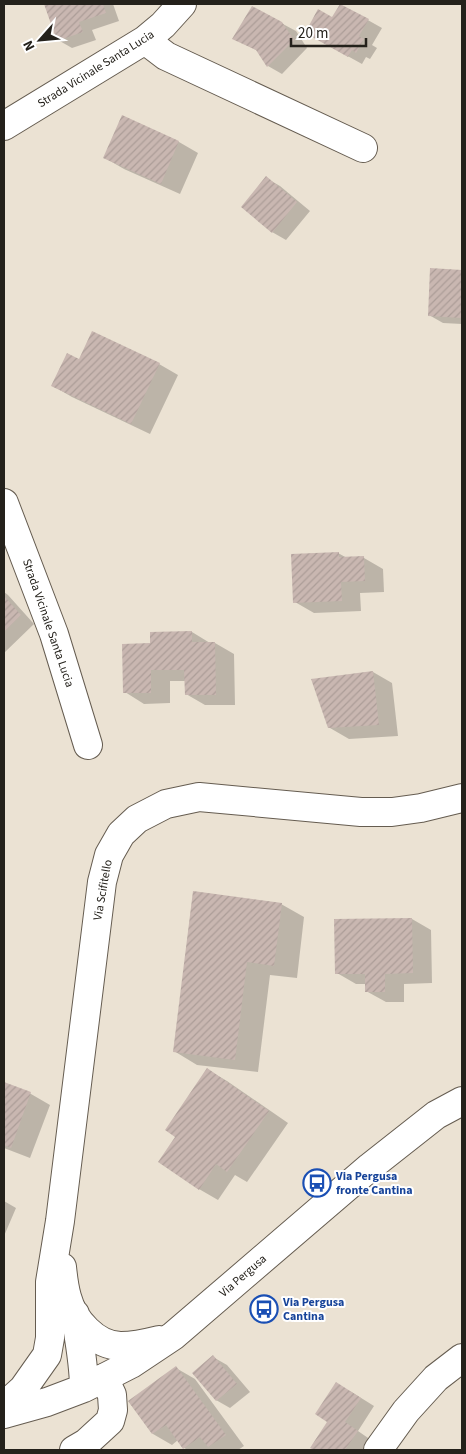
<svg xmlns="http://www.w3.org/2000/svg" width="466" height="1454" viewBox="0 0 466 1454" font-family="'Source Sans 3',sans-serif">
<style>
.shadow{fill:#0003}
.building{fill:url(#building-hatch)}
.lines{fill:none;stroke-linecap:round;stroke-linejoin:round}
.minor-casing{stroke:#655c50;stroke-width:30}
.major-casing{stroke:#655c50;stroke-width:30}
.minor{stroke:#fff;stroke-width:28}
.major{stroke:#fff;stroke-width:28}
.labels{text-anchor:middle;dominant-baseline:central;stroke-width:4;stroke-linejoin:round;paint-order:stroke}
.street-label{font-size:12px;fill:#24211b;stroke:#fff}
.transit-label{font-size:12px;font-weight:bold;fill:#164399;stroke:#fff;text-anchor:start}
</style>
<defs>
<pattern id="building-hatch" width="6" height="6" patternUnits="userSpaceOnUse" patternTransform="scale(1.25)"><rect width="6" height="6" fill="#c9b7b1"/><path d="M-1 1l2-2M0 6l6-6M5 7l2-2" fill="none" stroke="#ac9d98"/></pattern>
</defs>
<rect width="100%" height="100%" fill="#ebe2d3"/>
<path class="shadow" d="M 45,4 L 113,4 L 119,21 L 92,30 L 96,40 L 72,48 L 58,40 Z
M 341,5 L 382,28 L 372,45 L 377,48 L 370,59 L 366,57 L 362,64 L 306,33 L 333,19 Z
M 281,23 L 296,31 L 307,48 L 282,74 L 268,66 L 258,51 L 233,38 Z
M 123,117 L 179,142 L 198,153 L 180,194 L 124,169 L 105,158 Z
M 266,178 L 280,186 L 310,211 L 286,240 L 272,232 Z
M 431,269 L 462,271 L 462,324 L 443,323 L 429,315 Z
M 80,361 L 159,364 L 178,375 L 150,434 L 72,397 L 53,386 Z
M 338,553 L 347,558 L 364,558 L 383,569 L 384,592 L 360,593 L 361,611 L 314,613 L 295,602 Z
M 4,592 L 8,595 L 34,624 L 4,653 Z
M 192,632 L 210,643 L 215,643 L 234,654 L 235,705 L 205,705 L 186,694 L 186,681 L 170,681 L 170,703 L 144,704 L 125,692 L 151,645 Z
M 373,672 L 392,683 L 398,736 L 349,739 L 330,728 Z
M 281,904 L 304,917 L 297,978 L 270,975 L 258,1072 L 197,1065 L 174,1051 Z
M 412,919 L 431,930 L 432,983 L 404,984 L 404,1002 L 386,1002 L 366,991 L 366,984 L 356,984 L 337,973 Z
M 208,1070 L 227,1081 L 288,1123 L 247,1182 L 235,1175 L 218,1200 L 199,1189 Z
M 4,1083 L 31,1094 L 50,1105 L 30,1158 L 4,1148 Z
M 4,1201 L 16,1208 L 4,1236 Z
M 213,1357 L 227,1365 L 250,1392 L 230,1408 L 216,1400 Z
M 176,1368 L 195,1379 L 244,1446 L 238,1450 L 188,1450 L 184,1448 L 178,1440 L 172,1445 L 153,1434 L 129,1402 Z
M 350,1391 L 374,1406 L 358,1431 L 371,1440 L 364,1450 L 317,1450 L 312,1447 Z"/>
<path class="building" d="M 44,4 L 103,4 L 106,13 L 79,22 L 83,32 L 57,41 Z
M 340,4 L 369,19 L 359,36 L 364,39 L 356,53 L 352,50 L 348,57 L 305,33 L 318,9 L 332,17 Z
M 252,6 L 282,22 L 294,40 L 267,67 L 256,50 L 232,39 Z
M 122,115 L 179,141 L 161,184 L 103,158 Z
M 266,176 L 297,202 L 272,233 L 241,207 Z
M 430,268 L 462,270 L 462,318 L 428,316 Z
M 92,331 L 160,363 L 131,424 L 51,386 L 67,353 L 79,359 Z
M 339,552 L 339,557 L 364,556 L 365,581 L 341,582 L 342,601 L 293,603 L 291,554 Z
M 4,596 L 21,615 L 4,632 Z
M 192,631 L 192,642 L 215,642 L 216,695 L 185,695 L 184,670 L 151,670 L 151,693 L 123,693 L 122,644 L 150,643 L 150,632 Z
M 373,671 L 379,725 L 328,728 L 311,679 Z
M 193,891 L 282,903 L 274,966 L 247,962 L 235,1060 L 173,1052 Z
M 412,918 L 413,973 L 385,974 L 385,992 L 365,992 L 365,974 L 335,974 L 334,919 Z
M 207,1068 L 269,1111 L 227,1172 L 216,1164 L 199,1190 L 158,1162 L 175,1137 L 165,1130 Z
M 4,1082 L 31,1092 L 11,1148 L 4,1145 Z
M 213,1355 L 237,1384 L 216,1401 L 192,1373 Z
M 176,1366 L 226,1435 L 208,1447 L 200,1437 L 183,1449 L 166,1425 L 152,1434 L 128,1401 Z
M 336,1382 L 361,1398 L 345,1422 L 358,1431 L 345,1450 L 314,1450 L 310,1448 L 327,1422 L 315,1414 Z"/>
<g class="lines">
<g class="minor-casing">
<path id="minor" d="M 145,40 L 166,56 L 363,148
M 4,126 L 145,40 L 163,25 L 182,4
M 4,503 L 54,634 L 88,745
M 74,1450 L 86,1443 L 110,1421 L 113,1410 L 112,1395 L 104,1378"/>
</g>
<g class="major-casing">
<path id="major" d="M 62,1267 C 63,1277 64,1287 67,1297 C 73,1320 96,1346 121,1346 C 134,1346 147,1343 159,1340
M 75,1314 C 79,1339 84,1363 84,1388
M 4,1406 L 23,1389 L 47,1355 L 50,1338 L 50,1282 L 60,1221 L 102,882 L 109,855 L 121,834 L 137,819 L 166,804 L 199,797 L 361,812 L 392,812 L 421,808 L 462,798
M 4,1414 L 47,1402 L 84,1388 L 131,1364 L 173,1336 L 370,1167 L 436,1115 L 462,1101
M 378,1450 L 406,1411 L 436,1378 L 462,1358"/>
</g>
<use href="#minor" class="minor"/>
<use href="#major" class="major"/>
</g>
<defs>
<g id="bus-ring" transform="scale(1.4375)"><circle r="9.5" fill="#fff" stroke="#1a4fb4" stroke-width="1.5"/><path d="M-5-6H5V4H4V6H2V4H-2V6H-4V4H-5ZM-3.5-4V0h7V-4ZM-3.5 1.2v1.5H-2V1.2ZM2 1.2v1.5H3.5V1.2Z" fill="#1a4fb4"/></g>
</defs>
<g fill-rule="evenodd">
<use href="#bus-ring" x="317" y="1183"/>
<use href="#bus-ring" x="264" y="1309"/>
</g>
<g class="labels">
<g class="street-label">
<text transform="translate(96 69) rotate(-32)">Strada Vicinale Santa Lucia</text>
<text transform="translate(48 623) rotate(71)">Strada Vicinale Santa Lucia</text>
<text transform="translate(103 890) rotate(-80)">Via Scifitello</text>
<text transform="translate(243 1276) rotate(-41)">Via Pergusa</text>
</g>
<g class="transit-label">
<text x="336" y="1176">Via Pergusa<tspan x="336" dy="14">fronte Cantina</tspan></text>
<text x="283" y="1302">Via Pergusa<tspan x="283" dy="14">Cantina</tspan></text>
</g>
</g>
<rect width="466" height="1454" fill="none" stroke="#24211b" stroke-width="10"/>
<g transform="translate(40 40) rotate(243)" stroke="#ffffff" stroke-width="4" paint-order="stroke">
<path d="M0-4L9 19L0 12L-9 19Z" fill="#24211b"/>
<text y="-8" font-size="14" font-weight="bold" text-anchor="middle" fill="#24211b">N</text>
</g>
<path d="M291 38v8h75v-8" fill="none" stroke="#24211b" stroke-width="2.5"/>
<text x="298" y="38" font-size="15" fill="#24211b" stroke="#ffffff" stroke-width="4" paint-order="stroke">20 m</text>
</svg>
